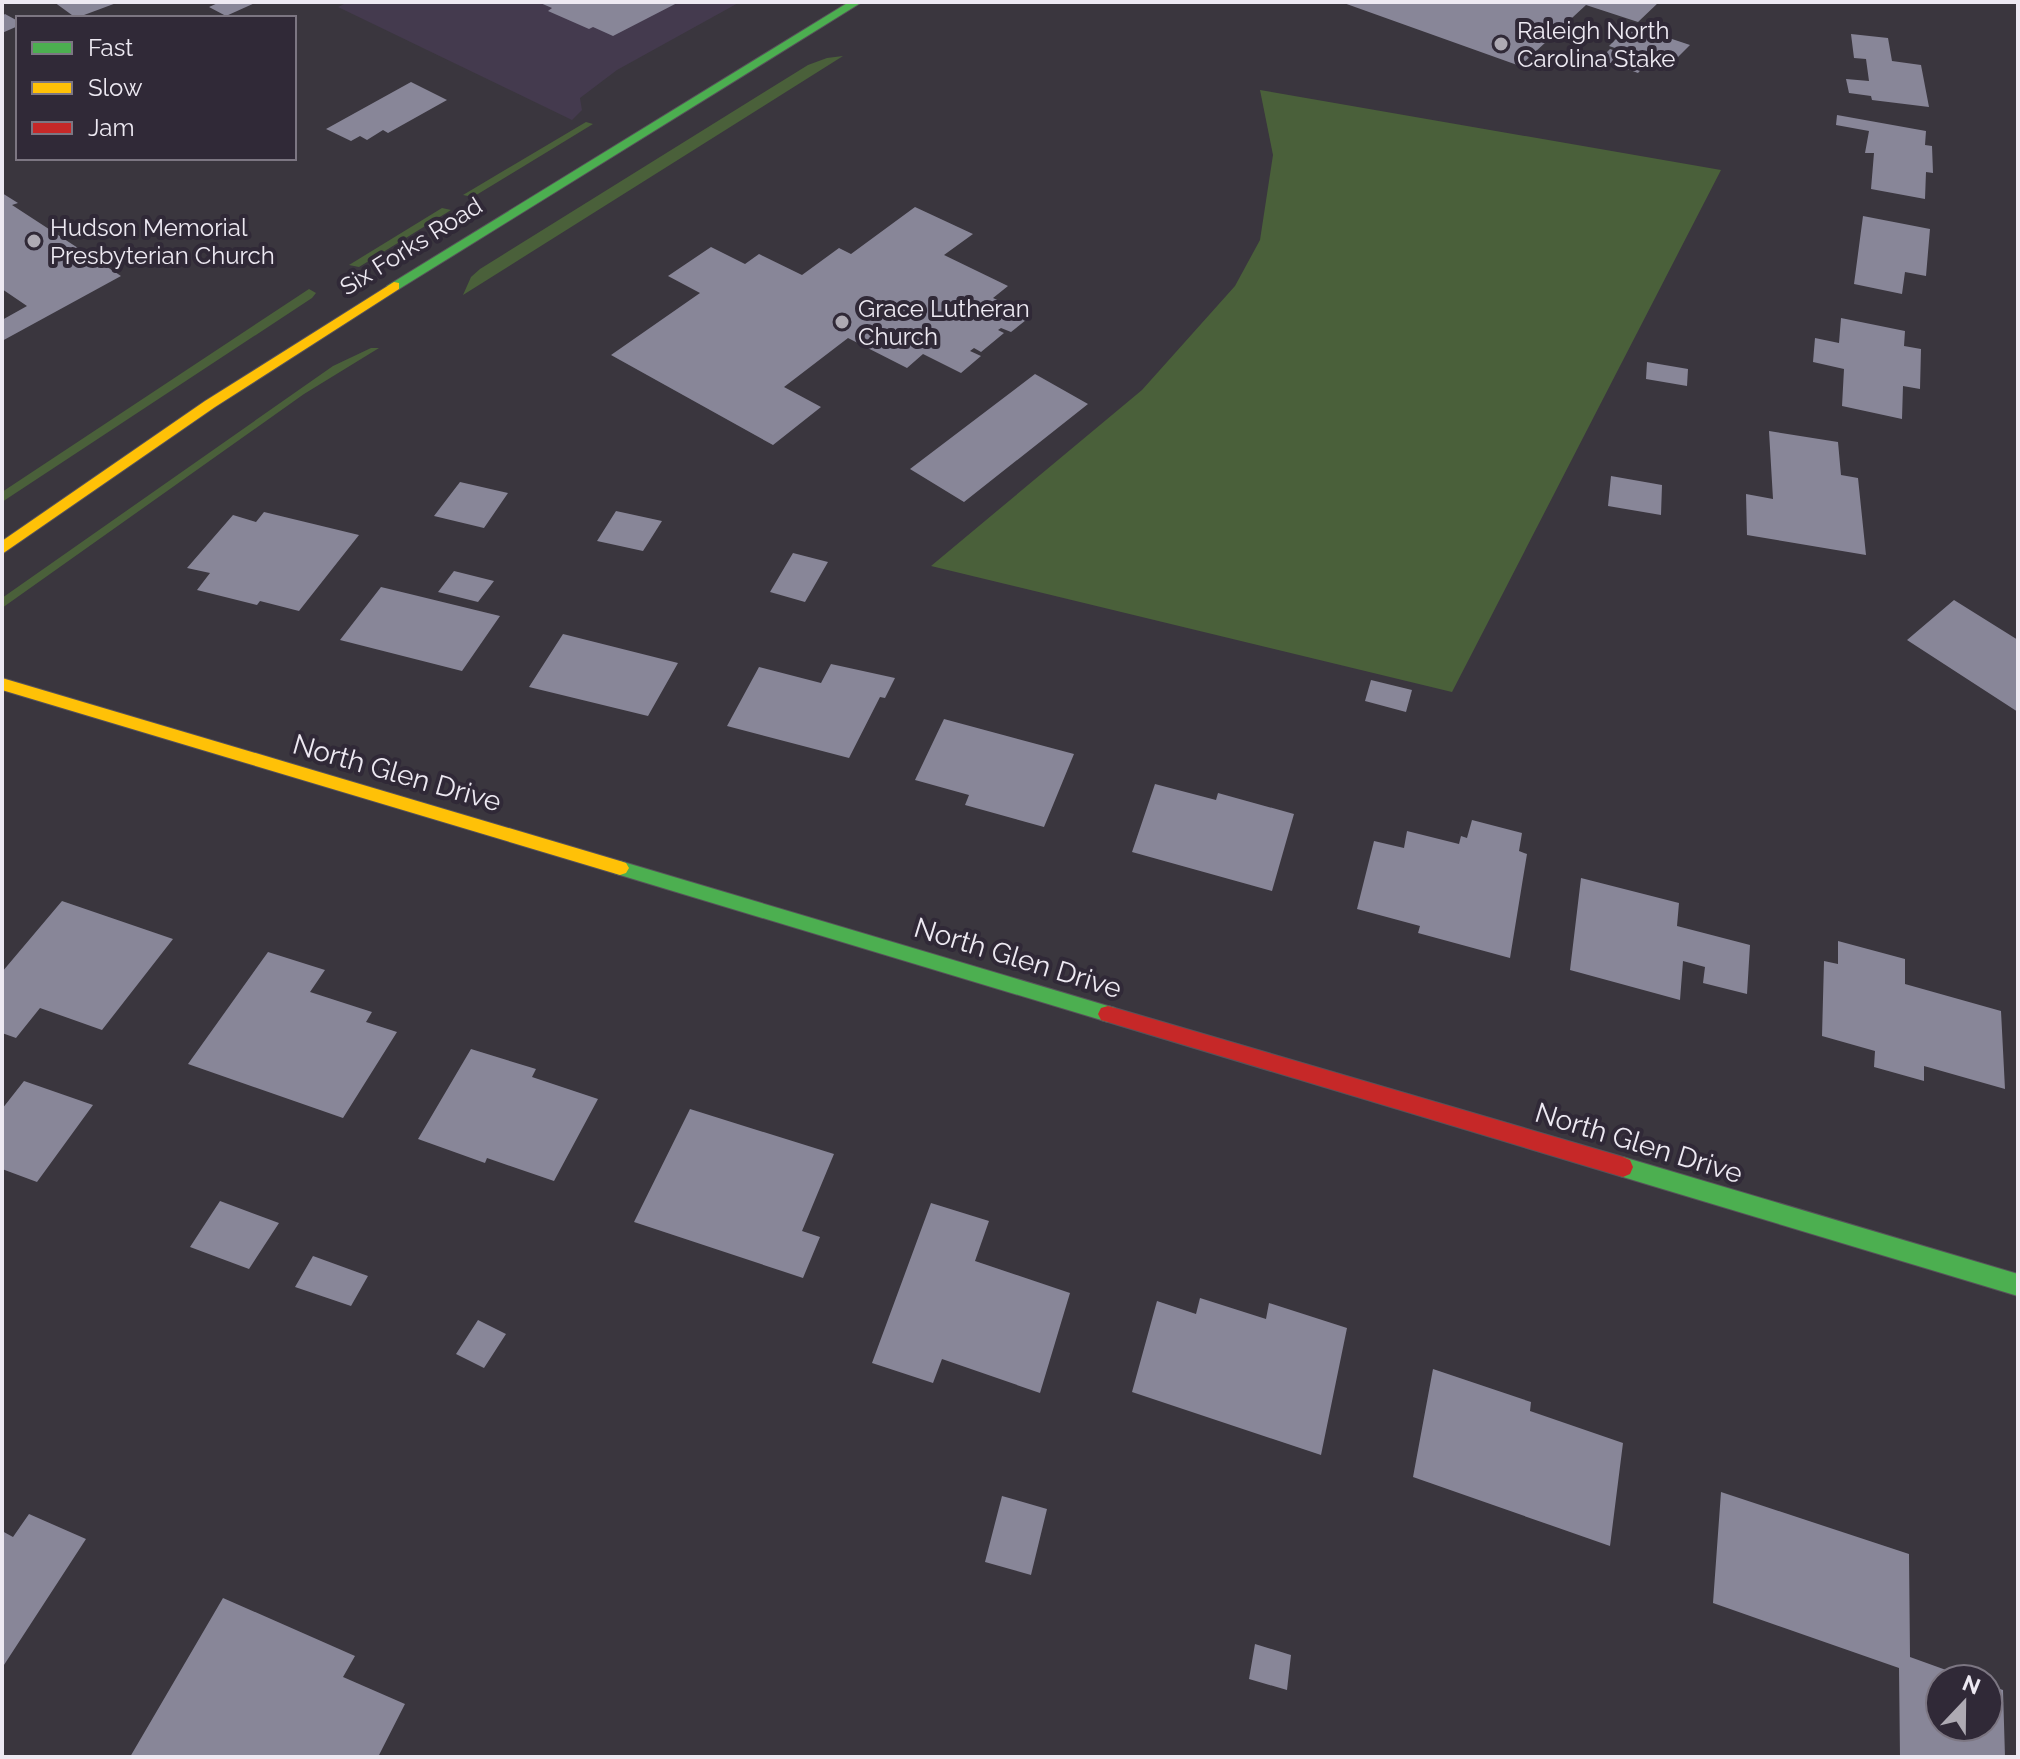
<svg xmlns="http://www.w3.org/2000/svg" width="2020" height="1759" viewBox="0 0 2020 1759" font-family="Raleway,sans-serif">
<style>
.built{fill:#443a4e}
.green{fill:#4a603a}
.building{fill:#888698}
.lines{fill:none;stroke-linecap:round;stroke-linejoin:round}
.fast-casing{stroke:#57535a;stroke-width:2}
.slow-casing{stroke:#57535a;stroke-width:2}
.jam-casing{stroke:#57535a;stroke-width:2}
.fast{fill:#4caf50;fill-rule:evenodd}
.slow{fill:#ffc107;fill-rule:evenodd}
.jam{fill:#c62828;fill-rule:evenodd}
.poi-dot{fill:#aeaab3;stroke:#302937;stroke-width:3}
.labels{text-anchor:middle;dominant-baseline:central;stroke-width:8;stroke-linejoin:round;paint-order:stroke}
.far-poi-label{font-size:24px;fill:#ede9f2;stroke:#302937;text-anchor:start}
.far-street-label{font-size:24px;fill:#ede9f2;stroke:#302937}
.street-label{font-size:28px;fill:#ede9f2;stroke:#302937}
</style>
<rect width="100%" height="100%" fill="#3a363e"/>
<path class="built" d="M 348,2 L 740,2 L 617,70 L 580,98 L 582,110 L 572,120 L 338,7 Z"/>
<path class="green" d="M 843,56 L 463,295 L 471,277 L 480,269 L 808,65 L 827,58 Z
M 1260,90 L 1721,170 L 1452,692 L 931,566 L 1142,390 L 1235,286 L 1260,240 L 1273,155 Z
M 586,122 L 593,124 L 473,197 L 463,195 Z
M 442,208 L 451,210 L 359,267 L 349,265 Z
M 309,289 L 316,293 L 312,298 L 2,502 L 2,492 Z
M 371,348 L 379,348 L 304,394 L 2,608 L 2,598 L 333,366 Z"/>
<path class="building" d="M 54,2 L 119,2 L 76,18 Z
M 220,2 L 257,2 L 226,16 L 209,7 Z
M 538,2 L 679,2 L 613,36 L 593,27 L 589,29 L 548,11 L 552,8 Z
M 1341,2 L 1659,2 L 1638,22 L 1586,5 L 1520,66 Z
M 5,14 L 18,21 L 18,26 L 2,33 L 2,16 Z
M 1630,25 L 1690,45 L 1669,66 L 1609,46 Z
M 1851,34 L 1888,38 L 1892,61 L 1921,65 L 1929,107 L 1872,100 L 1871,96 L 1849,93 L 1846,79 L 1869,81 L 1866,59 L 1854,58 Z
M 1610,49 L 1648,62 L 1638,73 L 1600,59 Z
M 411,82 L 447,100 L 388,133 L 383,130 L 367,140 L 360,136 L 351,141 L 326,129 Z
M 1837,115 L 1926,131 L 1925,145 L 1932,146 L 1933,173 L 1926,172 L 1925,199 L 1871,189 L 1874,153 L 1865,153 L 1869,131 L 1836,125 Z
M 2,193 L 18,203 L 12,205 L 121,276 L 2,341 L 2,320 L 27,306 L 2,289 Z
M 915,207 L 973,234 L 944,255 L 1008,286 L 993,298 L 1031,316 L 1011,332 L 1001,328 L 998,330 L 1004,333 L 981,352 L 974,348 L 970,351 L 981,356 L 961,373 L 923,354 L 907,368 L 848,338 L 784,387 L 821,407 L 773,445 L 611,355 L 700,293 L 668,276 L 711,247 L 745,264 L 759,254 L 802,275 L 839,248 L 851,254 Z
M 1863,216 L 1930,229 L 1926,276 L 1905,272 L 1902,294 L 1854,284 Z
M 1841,318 L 1905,331 L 1904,346 L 1921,349 L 1920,389 L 1903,386 L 1902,419 L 1842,406 L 1844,369 L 1813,362 L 1815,338 L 1839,343 Z
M 1647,362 L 1688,369 L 1687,386 L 1646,379 Z
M 1035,374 L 1088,404 L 964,502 L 910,469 Z
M 1769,431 L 1838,442 L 1841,475 L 1858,478 L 1866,555 L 1747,535 L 1746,494 L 1773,499 Z
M 1611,476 L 1662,485 L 1661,515 L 1608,506 Z
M 460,482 L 508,493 L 484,528 L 434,516 Z
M 616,511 L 662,521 L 643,551 L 597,541 Z
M 264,512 L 359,535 L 299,611 L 260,601 L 257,605 L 197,590 L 210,573 L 187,568 L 233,515 L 256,522 Z
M 793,553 L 828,562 L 805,602 L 770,592 Z
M 454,571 L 494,581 L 478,602 L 438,592 Z
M 381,587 L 414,595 L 500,616 L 462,671 L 340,640 Z
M 1954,600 L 2018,640 L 2018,712 L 1907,640 Z
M 563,634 L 678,663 L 648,716 L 529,687 Z
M 831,664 L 895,678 L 885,698 L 880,697 L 849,758 L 727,726 L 759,667 L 821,683 Z
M 1371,680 L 1412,690 L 1406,712 L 1365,701 Z
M 944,719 L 1074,754 L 1044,827 L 965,805 L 969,795 L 915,780 Z
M 1155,784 L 1216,800 L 1218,793 L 1294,814 L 1272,891 L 1132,852 Z
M 1472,820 L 1522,833 L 1519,851 L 1527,854 L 1510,958 L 1418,933 L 1420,926 L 1357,909 L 1374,841 L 1404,848 L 1407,831 L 1459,844 L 1461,836 L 1467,838 Z
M 1581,878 L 1679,903 L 1677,926 L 1750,945 L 1747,994 L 1703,983 L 1705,967 L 1683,961 L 1680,1000 L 1570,970 Z
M 62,901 L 173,939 L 102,1030 L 40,1008 L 16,1038 L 2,1033 L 2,972 Z
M 1838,941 L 1905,959 L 1905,984 L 2001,1011 L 2005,1089 L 1924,1066 L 1924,1081 L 1874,1067 L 1875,1051 L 1822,1036 L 1824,961 L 1838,964 Z
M 268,952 L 325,970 L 310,992 L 372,1012 L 366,1022 L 397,1032 L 343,1118 L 188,1064 Z
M 471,1049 L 536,1069 L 532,1077 L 598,1099 L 554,1181 L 487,1158 L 485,1163 L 418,1139 Z
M 24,1081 L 93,1105 L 37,1182 L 2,1169 L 2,1109 Z
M 690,1109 L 834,1154 L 802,1231 L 820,1237 L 803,1278 L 634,1222 Z
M 220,1201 L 279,1223 L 249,1269 L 190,1247 Z
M 931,1203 L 989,1221 L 975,1261 L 1070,1293 L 1040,1393 L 942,1359 L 933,1383 L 872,1363 Z
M 313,1256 L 368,1276 L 351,1306 L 295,1287 Z
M 1200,1298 L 1266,1319 L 1269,1303 L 1347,1328 L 1321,1455 L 1132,1392 L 1157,1301 L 1196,1314 Z
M 478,1320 L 506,1334 L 484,1368 L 456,1354 Z
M 1433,1369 L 1531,1402 L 1530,1411 L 1623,1443 L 1610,1546 L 1413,1477 Z
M 1721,1492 L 1909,1554 L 1910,1657 L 1971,1679 L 1940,1679 L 1940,1727 L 1988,1727 L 1988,1685 L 2003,1690 L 2005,1757 L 1900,1757 L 1899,1668 L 1713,1603 Z
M 1002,1496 L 1047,1509 L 1031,1575 L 985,1562 Z
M 29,1514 L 86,1539 L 2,1668 L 2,1531 L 13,1537 Z
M 223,1598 L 355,1656 L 343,1677 L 405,1704 L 378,1757 L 130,1757 Z
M 1255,1644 L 1291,1655 L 1287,1690 L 1249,1679 Z"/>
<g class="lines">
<g class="fast-casing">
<path id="fast" d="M 849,2 L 862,2 L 399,289 L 389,289 L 387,286 Z
M 620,861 L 1108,1006 L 1115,1008 L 1118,1014 L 1115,1020 L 1108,1022 L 620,875 L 614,873 L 611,868 L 614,863 Z
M 1623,1157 L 2018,1274 L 2018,1296 L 1623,1177 L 1616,1174 L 1613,1167 L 1616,1160 Z"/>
</g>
<g class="slow-casing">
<path id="slow" d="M 394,282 L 399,283 L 399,289 L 215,407 L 2,554 L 2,541 L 205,401 Z
M 2,678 L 620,861 L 626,863 L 629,868 L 626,873 L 620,875 L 2,690 Z"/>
</g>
<g class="jam-casing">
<path id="jam" d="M 1108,1006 L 1623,1157 L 1630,1160 L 1633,1167 L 1630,1174 L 1623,1177 L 1108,1022 L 1101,1020 L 1098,1014 L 1101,1008 Z"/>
</g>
<use href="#fast" class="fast"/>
<use href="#slow" class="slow"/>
<use href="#jam" class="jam"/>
</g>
<g class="poi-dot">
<circle cx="1501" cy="44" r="8"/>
<circle cx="34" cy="241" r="8"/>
<circle cx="842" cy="322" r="8"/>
</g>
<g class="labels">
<g class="far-poi-label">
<text x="1517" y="30">Raleigh North<tspan x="1517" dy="28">Carolina Stake</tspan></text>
<text x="50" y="227">Hudson Memorial<tspan x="50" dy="28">Presbyterian Church</tspan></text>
<text x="858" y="308">Grace Lutheran<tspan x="858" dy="28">Church</tspan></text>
</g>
<g class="far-street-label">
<text transform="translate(411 246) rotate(-32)">Six Forks Road</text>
</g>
<g class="street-label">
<text transform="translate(397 773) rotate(16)">North Glen Drive</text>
<text transform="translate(1018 958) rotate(17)">North Glen Drive</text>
<text transform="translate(1639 1143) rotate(17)">North Glen Drive</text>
</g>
</g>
<rect width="2020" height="1759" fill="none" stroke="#ede9f2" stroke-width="8"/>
<rect x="16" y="16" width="280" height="144" fill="#302937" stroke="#7c7682" stroke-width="2"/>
<rect x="32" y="42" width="40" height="12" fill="#4caf50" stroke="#7c7682" stroke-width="2"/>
<text x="88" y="56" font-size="24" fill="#ede9f2">Fast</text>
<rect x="32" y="82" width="40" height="12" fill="#ffc107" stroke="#7c7682" stroke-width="2"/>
<text x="88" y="96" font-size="24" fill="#ede9f2">Slow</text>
<rect x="32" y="122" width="40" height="12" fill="#c62828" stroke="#7c7682" stroke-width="2"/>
<text x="88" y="136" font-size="24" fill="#ede9f2">Jam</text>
<g transform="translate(1964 1703) rotate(22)"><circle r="38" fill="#302937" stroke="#7c7682" stroke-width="2"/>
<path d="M0-6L14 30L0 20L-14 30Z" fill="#aeaab3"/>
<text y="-12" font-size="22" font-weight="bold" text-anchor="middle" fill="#ede9f2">N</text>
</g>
</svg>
